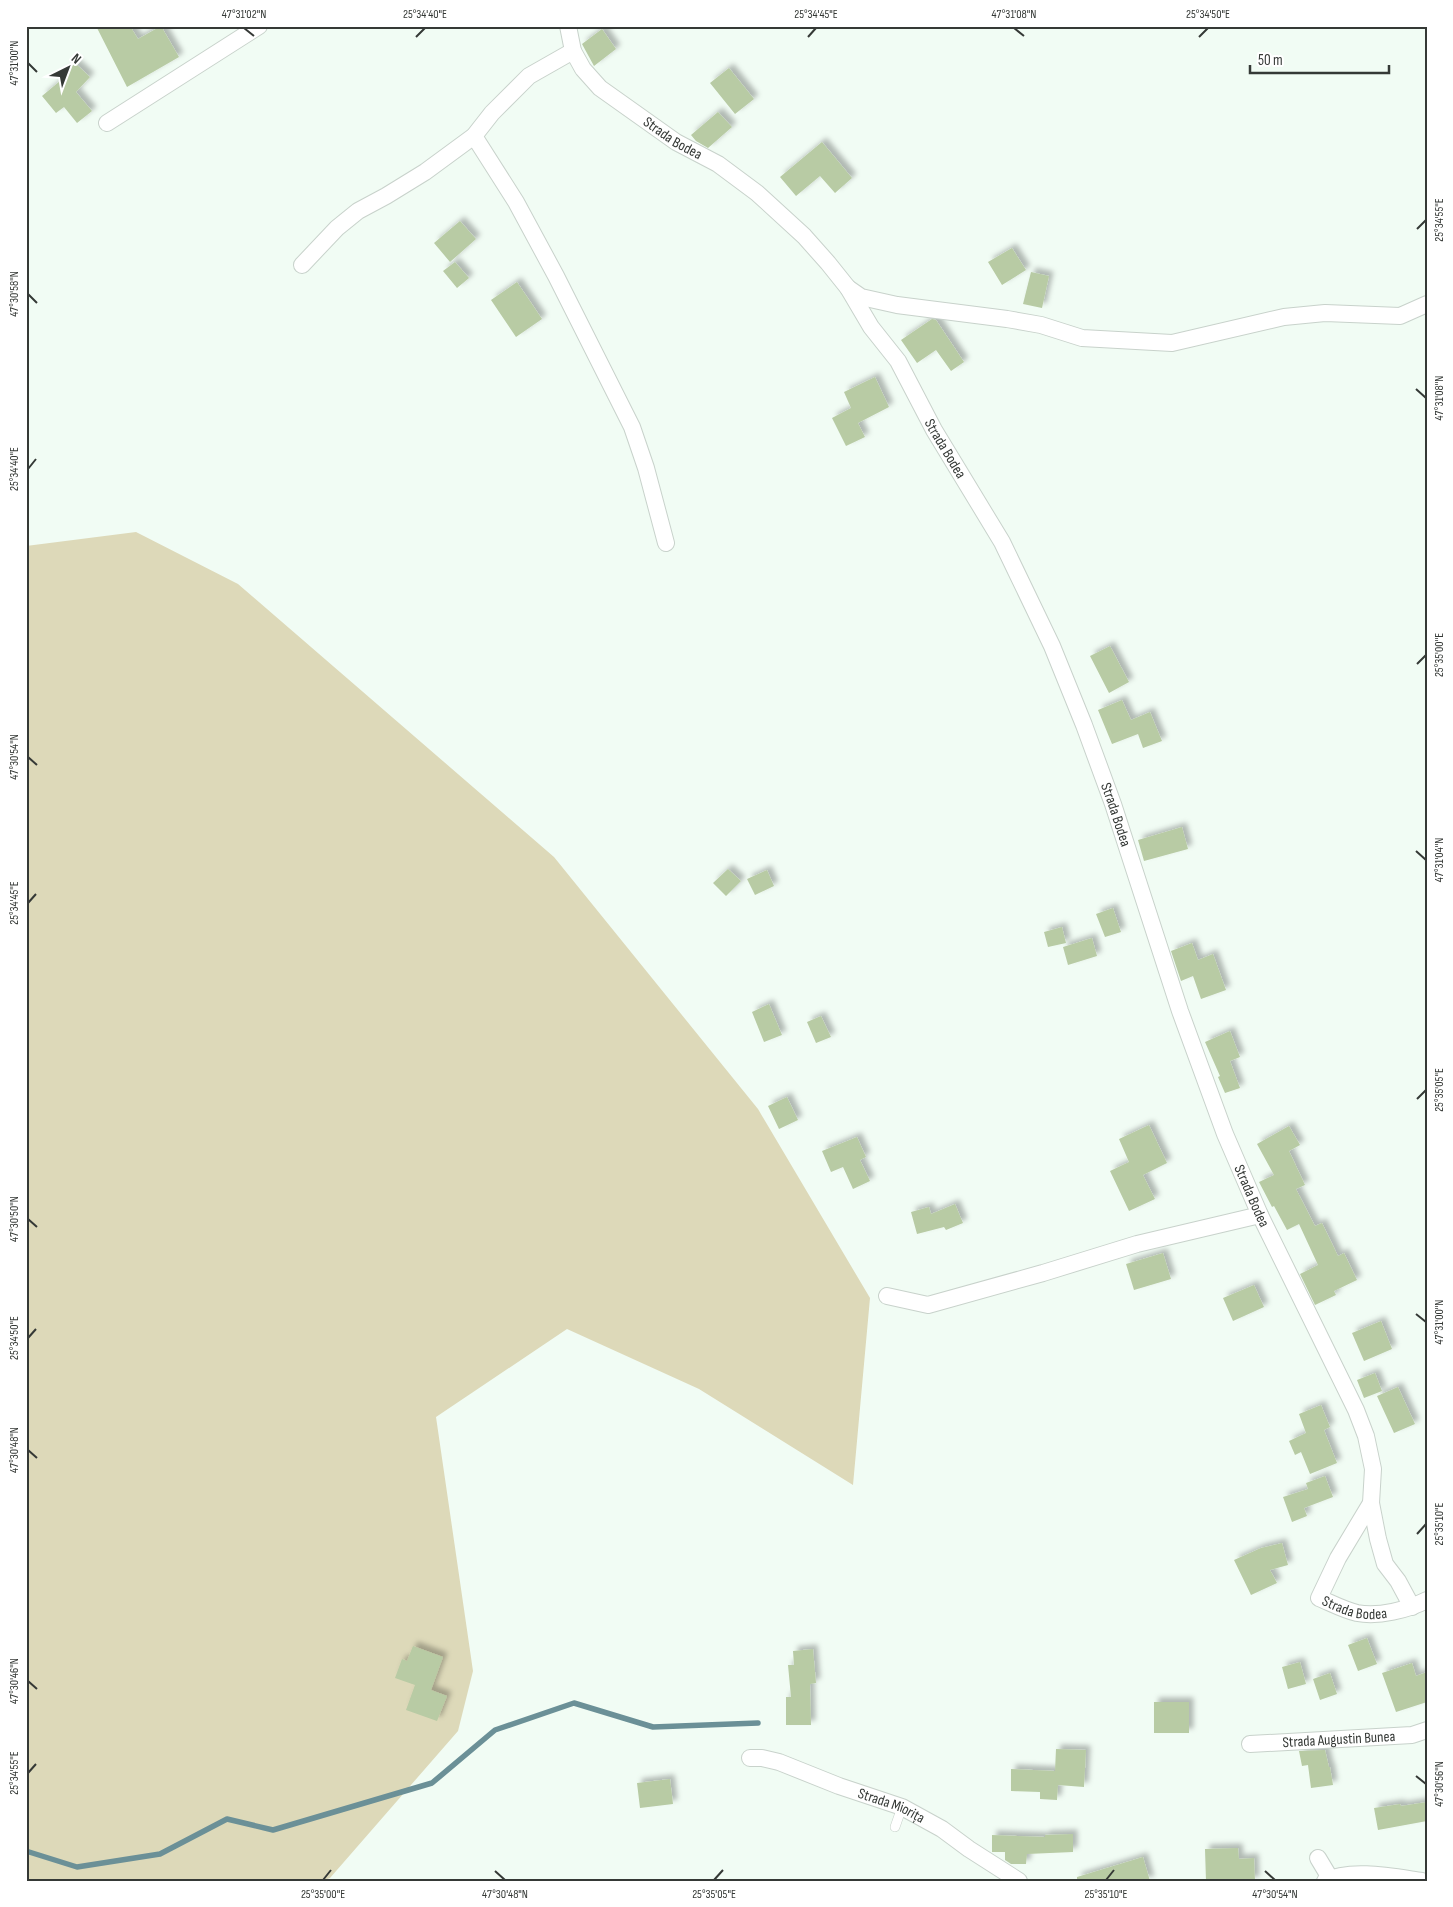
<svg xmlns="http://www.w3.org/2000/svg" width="1453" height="1907" viewBox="0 0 1453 1907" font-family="'Sofia Sans Condensed',sans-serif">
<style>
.green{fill:#ddd9b9}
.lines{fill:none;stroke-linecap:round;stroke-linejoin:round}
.stream{stroke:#6b9097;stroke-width:5.5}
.building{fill:#b8cba4;filter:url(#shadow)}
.lane-casing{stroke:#c8d2cb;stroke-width:10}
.street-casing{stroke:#c8d2cb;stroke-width:18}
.lane{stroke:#fff;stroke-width:9}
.street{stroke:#fff;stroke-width:16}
.ticks{fill:none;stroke:#353936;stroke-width:2}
.labels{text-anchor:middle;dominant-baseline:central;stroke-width:5;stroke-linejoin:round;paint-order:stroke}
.street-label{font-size:15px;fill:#353936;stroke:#fff}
.neatline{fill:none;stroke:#353936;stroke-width:2}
.ticks-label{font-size:12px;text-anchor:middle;fill:#353936}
</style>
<defs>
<filter id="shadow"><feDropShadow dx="4.5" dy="-4.5" stdDeviation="2.5" flood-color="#0004"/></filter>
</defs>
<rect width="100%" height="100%" fill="#f1fcf4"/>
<path class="green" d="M 136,532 L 238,584 L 554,857 L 758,1109 L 870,1298 L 853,1485 L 699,1389 L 567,1329 L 436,1417 L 473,1671 L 458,1731 L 330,1878 L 322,1881 L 26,1881 L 26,546 Z"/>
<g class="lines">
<path class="stream" d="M 26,1851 L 77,1867 L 160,1854 L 227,1819 L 273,1830 L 432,1783 L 495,1730 L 574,1703 L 653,1727 L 758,1723"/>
</g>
<path class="building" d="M 96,26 L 130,26 L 138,39 L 161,26 L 179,57 L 127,87 Z
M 602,29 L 616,49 L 594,66 L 582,44 Z
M 75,63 L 90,77 L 76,92 L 92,111 L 77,123 L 64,107 L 56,113 L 42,96 L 60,81 L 59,79 Z
M 729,68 L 754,99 L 735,114 L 710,83 Z
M 718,112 L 732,127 L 708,148 L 696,141 L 691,135 Z
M 822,142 L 852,178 L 835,193 L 820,176 L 796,196 L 780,177 Z
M 460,221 L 476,239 L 450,262 L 434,243 Z
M 1012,248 L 1026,270 L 1002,285 L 988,262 Z
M 455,262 L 469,278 L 457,288 L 443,271 Z
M 1031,272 L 1049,276 L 1042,308 L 1023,304 Z
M 517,282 L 542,319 L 516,337 L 491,300 Z
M 932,319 L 936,320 L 964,362 L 951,371 L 936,350 L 917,363 L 901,340 Z
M 875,377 L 889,407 L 858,423 L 865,437 L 846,446 L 832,418 L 851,408 L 844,392 Z
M 1110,646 L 1129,682 L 1109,693 L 1090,656 Z
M 1122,700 L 1131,720 L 1150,712 L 1162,741 L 1143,748 L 1138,734 L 1112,744 L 1098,710 Z
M 1182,827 L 1188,849 L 1144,861 L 1138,840 Z
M 728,869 L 741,881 L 726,896 L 713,883 Z
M 767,870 L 774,886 L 755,895 L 747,879 Z
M 1113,908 L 1121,932 L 1105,937 L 1096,914 Z
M 1062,927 L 1066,943 L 1048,947 L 1044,932 Z
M 1092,938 L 1097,956 L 1068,965 L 1063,947 Z
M 1192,943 L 1198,960 L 1213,954 L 1226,990 L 1201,999 L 1193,976 L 1181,981 L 1171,951 Z
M 769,1004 L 782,1035 L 764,1042 L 752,1012 Z
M 821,1016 L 831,1037 L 816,1043 L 807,1022 Z
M 1230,1031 L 1240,1057 L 1230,1061 L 1240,1088 L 1225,1093 L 1218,1077 L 1220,1076 L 1205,1042 Z
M 787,1097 L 798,1120 L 779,1129 L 768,1106 Z
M 1149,1125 L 1167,1163 L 1143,1175 L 1155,1199 L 1129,1211 L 1110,1171 L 1129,1162 L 1119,1139 Z
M 1289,1126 L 1300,1145 L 1289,1151 L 1305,1185 L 1296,1189 L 1315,1226 L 1322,1223 L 1338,1256 L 1344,1253 L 1357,1280 L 1334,1291 L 1336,1295 L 1315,1305 L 1300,1274 L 1318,1265 L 1299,1224 L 1287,1230 L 1274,1206 L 1272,1207 L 1259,1182 L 1274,1175 L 1257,1144 Z
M 857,1137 L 866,1157 L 860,1160 L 870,1181 L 853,1189 L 843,1167 L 831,1172 L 822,1151 Z
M 955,1204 L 963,1223 L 946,1230 L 944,1227 L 917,1234 L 911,1212 L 929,1207 L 931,1214 Z
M 1163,1253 L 1171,1279 L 1134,1290 L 1126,1264 Z
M 1254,1285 L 1264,1307 L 1233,1321 L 1223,1298 Z
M 1381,1321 L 1392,1349 L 1364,1361 L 1352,1333 Z
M 1375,1373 L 1382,1391 L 1364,1398 L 1357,1380 Z
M 1398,1387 L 1415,1424 L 1394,1433 L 1377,1396 Z
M 1321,1405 L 1330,1427 L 1324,1430 L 1337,1463 L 1310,1474 L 1301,1452 L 1295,1455 L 1289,1441 L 1306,1433 L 1299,1414 Z
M 1325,1476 L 1333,1497 L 1304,1508 L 1307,1516 L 1292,1522 L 1283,1497 L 1308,1489 L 1306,1483 Z
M 1282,1543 L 1288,1565 L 1270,1570 L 1277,1583 L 1251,1595 L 1234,1560 L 1261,1548 Z
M 1367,1638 L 1377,1664 L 1358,1671 L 1348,1645 Z
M 413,1646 L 443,1657 L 431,1690 L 447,1696 L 437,1721 L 406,1710 L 415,1685 L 395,1678 L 402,1659 L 407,1661 Z
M 813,1649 L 816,1683 L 810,1684 L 811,1725 L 786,1725 L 786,1697 L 791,1697 L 788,1665 L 794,1665 L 793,1651 Z
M 1300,1662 L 1306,1684 L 1288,1689 L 1282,1667 Z
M 1412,1663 L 1416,1676 L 1427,1672 L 1427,1702 L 1396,1712 L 1382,1673 Z
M 1330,1673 L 1337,1694 L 1320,1700 L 1313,1679 Z
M 1154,1702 L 1189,1702 L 1189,1733 L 1154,1733 Z
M 1056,1749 L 1086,1750 L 1084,1787 L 1058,1785 L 1057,1800 L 1040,1799 L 1040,1792 L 1011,1791 L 1011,1769 L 1055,1771 Z
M 1325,1750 L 1329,1767 L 1330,1767 L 1333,1785 L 1311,1788 L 1308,1765 L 1302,1766 L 1299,1751 Z
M 670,1779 L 673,1804 L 640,1808 L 637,1783 Z
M 1427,1802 L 1427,1821 L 1378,1830 L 1374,1808 L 1400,1804 L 1401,1806 Z
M 1073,1834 L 1073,1852 L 1027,1854 L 1026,1864 L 1011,1864 L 1005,1860 L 1005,1852 L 992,1852 L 992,1835 L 1045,1837 L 1045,1835 Z
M 1238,1848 L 1239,1859 L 1254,1858 L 1255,1881 L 1206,1881 L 1205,1849 Z
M 1143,1857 L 1150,1881 L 1077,1881 L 1077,1877 Z"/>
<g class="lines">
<g class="lane-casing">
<path id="lane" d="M 895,1827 L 902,1807"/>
</g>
<g class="street-casing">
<g id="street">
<path id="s1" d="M 568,26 L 573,51 L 583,69 L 600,88 L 676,142 L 718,164 L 757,193 L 804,236 L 828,263 L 848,288 L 871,327 L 898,361 L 934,430 L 1002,542 L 1052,646 L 1084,725 L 1113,804 L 1180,1011 L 1225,1134 L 1260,1215 L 1356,1410 L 1366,1436 L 1373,1469 L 1371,1503 L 1338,1558 L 1319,1598 C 1331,1603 1344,1610 1357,1613 C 1379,1617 1407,1610 1427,1600"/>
<path d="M 107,123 L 259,26"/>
<path d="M 474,136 L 516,202 L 556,276 L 632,427 L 646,468 L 666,543"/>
<path d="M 302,265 L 337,228 L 358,211 L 386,196 L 425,172 L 474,136 L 492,113 L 529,76 L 573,51"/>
<path d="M 848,288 L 861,297 L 897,305 L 1007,319 L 1041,325 L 1082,338 L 1172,343 L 1284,317 L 1325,313 L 1400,316 L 1427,304"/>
<path d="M 887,1296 L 928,1305 L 1043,1273 L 1137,1244 L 1260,1215"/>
<path d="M 1371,1503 L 1378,1539 L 1385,1564 L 1398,1581 L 1412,1607"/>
<path id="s2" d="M 1250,1744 L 1412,1735 L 1427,1730"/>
<path id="s3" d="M 750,1758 L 762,1758 L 779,1762 L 839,1786 L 902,1807 L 942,1829 L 969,1849 L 1019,1881"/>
<path d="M 1318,1858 L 1330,1878"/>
<path d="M 1325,1881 C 1351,1868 1394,1877 1422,1881"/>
</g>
</g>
<use href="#lane" class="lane"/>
<use href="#street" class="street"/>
</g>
<path class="ticks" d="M 244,28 L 254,36M 1014,28 L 1024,36M 416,37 L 425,28M 808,37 L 816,28M 1199,37 L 1208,28M 28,63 L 37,72M 1417,229 L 1426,220M 28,294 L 37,303M 1416,389 L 1426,398M 28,469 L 36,459M 1417,664 L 1426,655M 28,757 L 37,765M 1416,851 L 1426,860M 28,903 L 36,894M 1417,1099 L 1426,1090M 28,1219 L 37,1227M 1416,1314 L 1426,1322M 28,1338 L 36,1329M 28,1450 L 37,1458M 1417,1534 L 1426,1524M 28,1681 L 37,1689M 28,1773 L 36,1764M 1416,1776 L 1426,1784M 495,1871 L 505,1880M 1265,1871 L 1275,1880M 323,1880 L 331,1870M 714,1880 L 723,1870M 1106,1880 L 1114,1870"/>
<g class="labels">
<g class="street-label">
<text stroke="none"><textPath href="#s1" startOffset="160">Strada Bodea</textPath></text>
<text stroke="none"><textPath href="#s1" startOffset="581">Strada Bodea</textPath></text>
<text stroke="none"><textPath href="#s1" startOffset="986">Strada Bodea</textPath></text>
<text stroke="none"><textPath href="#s1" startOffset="1391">Strada Bodea</textPath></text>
<text stroke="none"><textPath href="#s1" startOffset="1871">Strada Bodea</textPath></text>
<text stroke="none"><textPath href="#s2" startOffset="89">Strada Augustin Bunea</textPath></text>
<text stroke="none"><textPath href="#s3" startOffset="150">Strada Miorița</textPath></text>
</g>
</g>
<rect width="1453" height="1907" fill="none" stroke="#ffffff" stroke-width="55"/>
<g transform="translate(68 68) rotate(42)" stroke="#ffffff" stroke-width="4" paint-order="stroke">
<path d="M0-4L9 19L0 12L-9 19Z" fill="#353936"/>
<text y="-8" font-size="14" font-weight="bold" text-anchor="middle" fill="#353936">N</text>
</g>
<path d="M1250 65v8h139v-8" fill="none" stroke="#353936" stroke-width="2.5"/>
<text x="1258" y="65" font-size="15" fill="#353936" stroke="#ffffff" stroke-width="4" paint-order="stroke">50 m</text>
<rect x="28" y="28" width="1398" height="1852" class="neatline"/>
<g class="ticks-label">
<text x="244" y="18">47°31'02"N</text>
<text x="425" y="18">25°34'40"E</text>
<text x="816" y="18">25°34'45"E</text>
<text x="1014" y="18">47°31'08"N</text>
<text x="1208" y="18">25°34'50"E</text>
<text transform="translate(14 63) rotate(-90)" y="4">47°31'00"N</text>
<text transform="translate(1439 220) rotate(-90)" y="4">25°34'55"E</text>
<text transform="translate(14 294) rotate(-90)" y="4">47°30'58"N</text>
<text transform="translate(1439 398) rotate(-90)" y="4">47°31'08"N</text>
<text transform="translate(14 469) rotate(-90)" y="4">25°34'40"E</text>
<text transform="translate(1439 655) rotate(-90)" y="4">25°35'00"E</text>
<text transform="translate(14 757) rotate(-90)" y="4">47°30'54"N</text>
<text transform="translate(1439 860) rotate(-90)" y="4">47°31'04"N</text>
<text transform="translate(14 903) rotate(-90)" y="4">25°34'45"E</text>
<text transform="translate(1439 1090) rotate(-90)" y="4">25°35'05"E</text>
<text transform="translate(14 1219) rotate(-90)" y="4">47°30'50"N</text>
<text transform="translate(1439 1322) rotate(-90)" y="4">47°31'00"N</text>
<text transform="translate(14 1338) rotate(-90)" y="4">25°34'50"E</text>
<text transform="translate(14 1450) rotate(-90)" y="4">47°30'48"N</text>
<text transform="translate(1439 1524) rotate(-90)" y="4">25°35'10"E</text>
<text transform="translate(14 1681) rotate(-90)" y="4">47°30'46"N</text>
<text transform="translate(14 1773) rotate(-90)" y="4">25°34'55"E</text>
<text transform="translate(1439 1784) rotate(-90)" y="4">47°30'56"N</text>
<text x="323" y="1898">25°35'00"E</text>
<text x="505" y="1898">47°30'48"N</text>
<text x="714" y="1898">25°35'05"E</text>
<text x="1106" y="1898">25°35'10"E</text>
<text x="1275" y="1898">47°30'54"N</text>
</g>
</svg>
